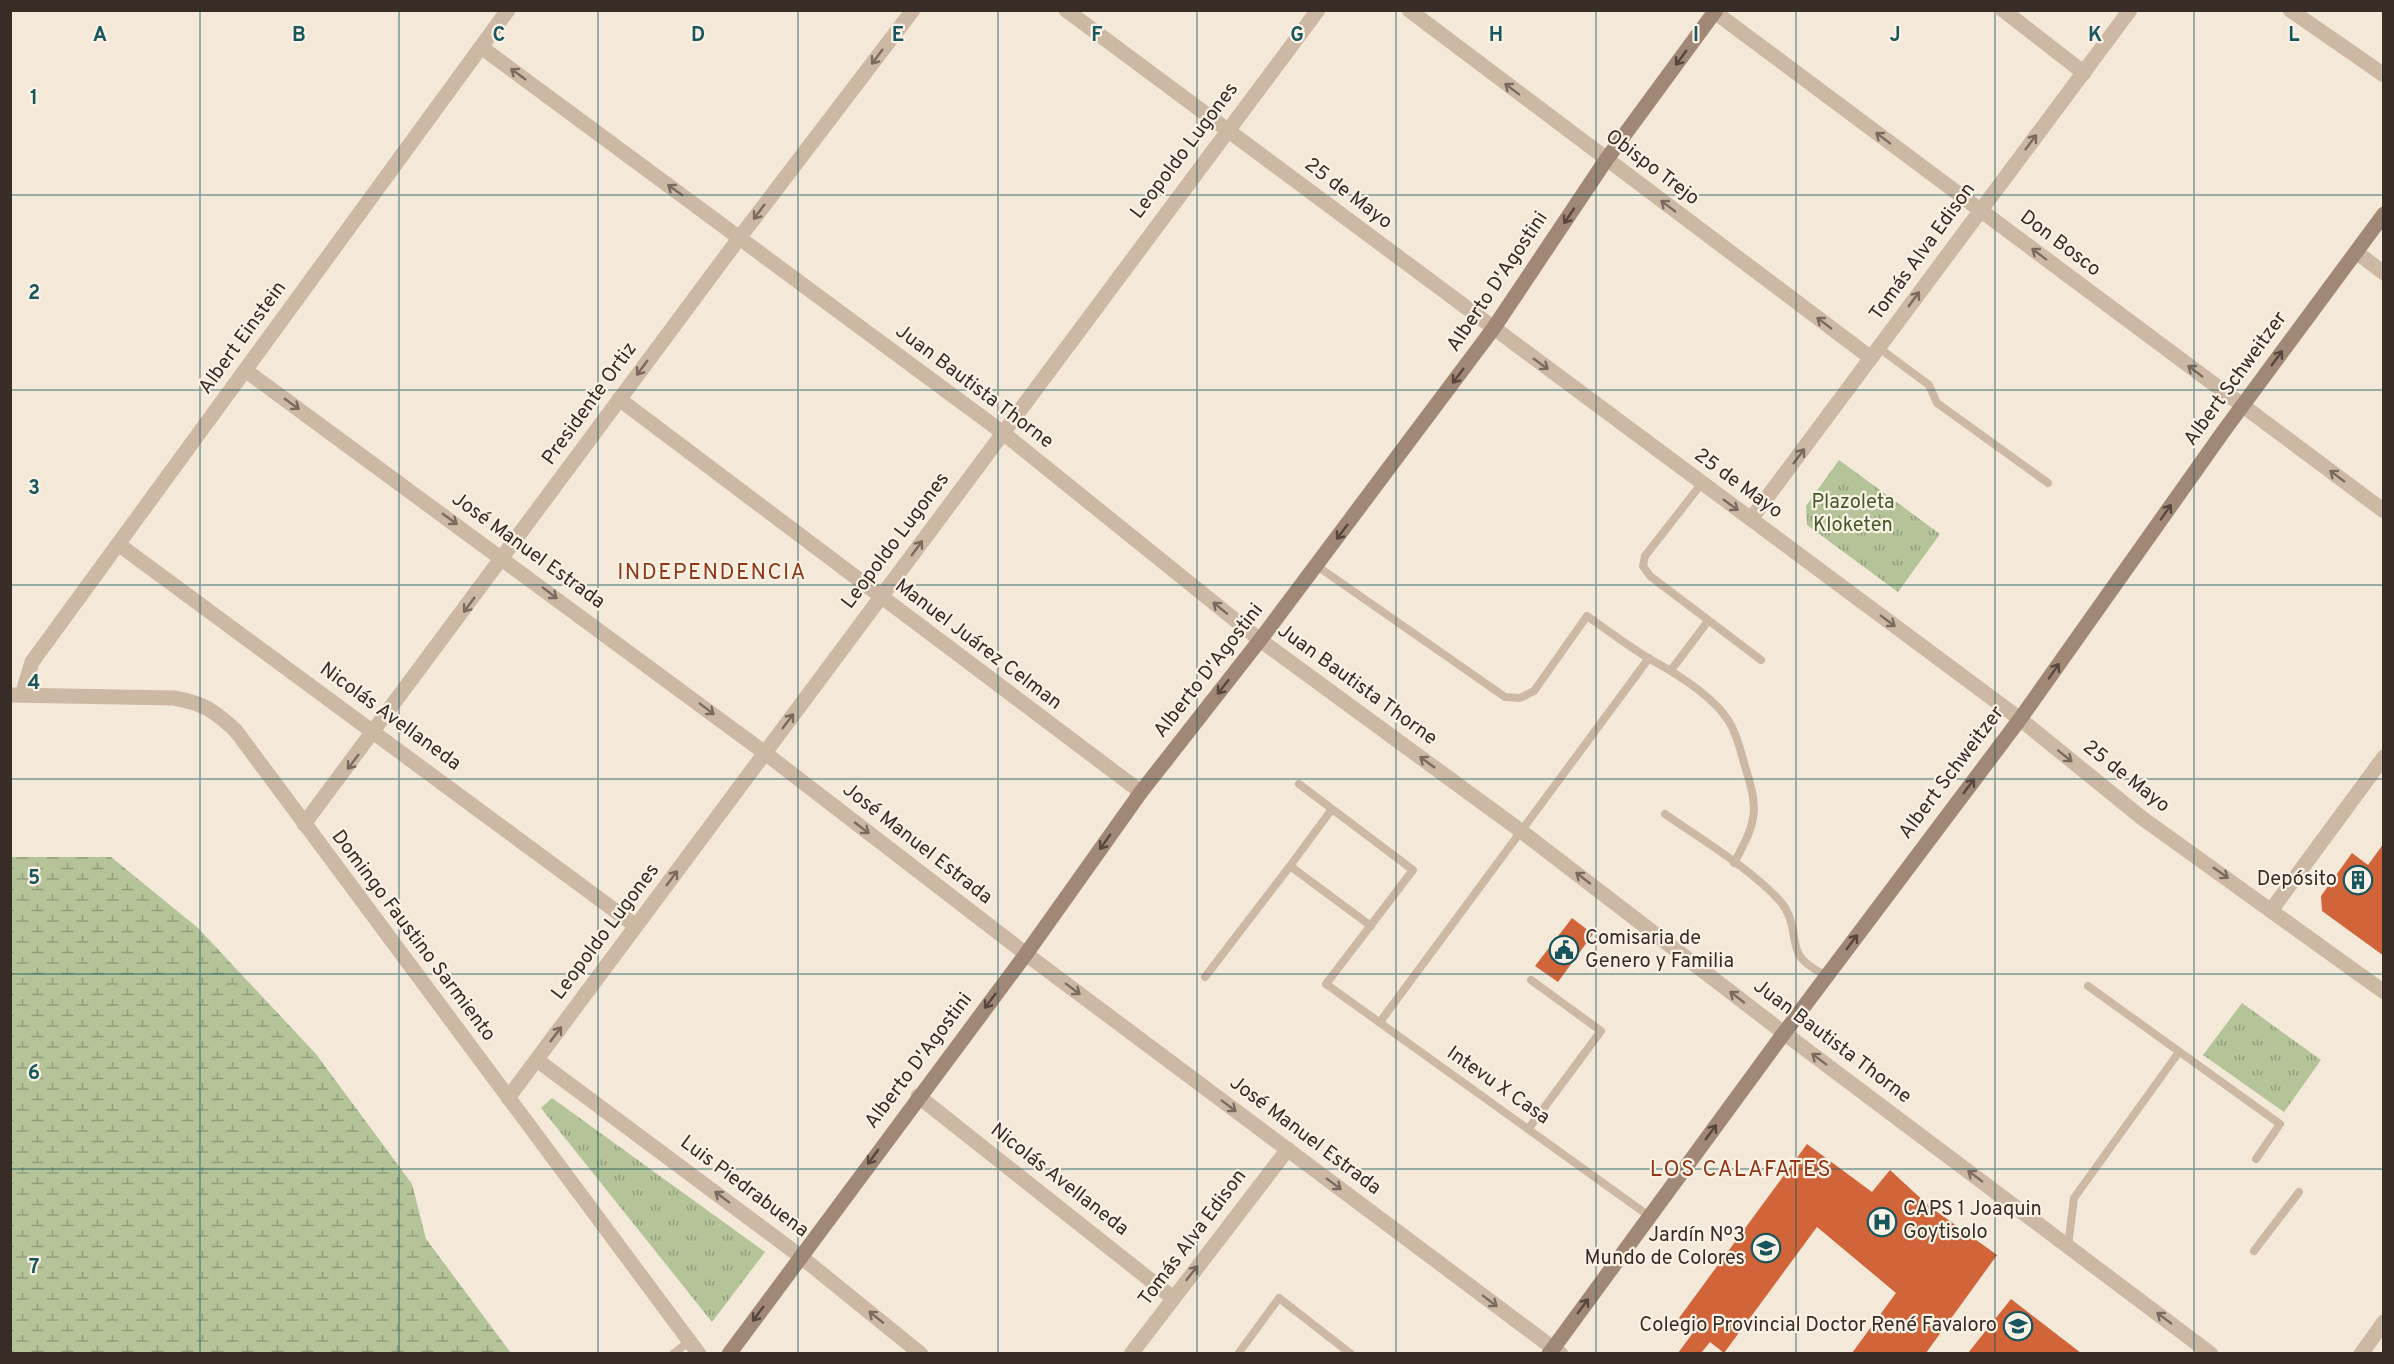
<svg xmlns="http://www.w3.org/2000/svg" width="2394" height="1364" viewBox="0 0 2394 1364" font-family="Overpass,sans-serif">
<style>
.wetland{fill:url(#wetland-marsh)}
.park{fill:url(#park-tufts)}
.building{fill:#d26439}
.lines{fill:none;stroke-linecap:round;stroke-linejoin:round}
.service{stroke:#cdb8a4;stroke-width:8}
.minor{stroke:#cdb8a4;stroke-width:15}
.tertiary{stroke:#cdb8a4;stroke-width:15}
.secondary{stroke:#a18775;stroke-width:15}
.oneway{stroke:#7b6b5f}
.oneway2{stroke:#58473e}
.grid{fill:none;stroke:#18565d;stroke-width:1.5;stroke-opacity:0.55}
.labels{text-anchor:middle;dominant-baseline:central;stroke-width:4.5;stroke-linejoin:round;paint-order:stroke}
.street-label{font-size:20px;fill:#382c26;stroke:#fbf2e6}
.park-label{font-size:20px;fill:#455927;stroke:#fbf2e6}
.poi-label{font-size:20px;fill:#382c26;stroke:#fbf2e6;text-anchor:end}
.quarter-label{font-size:22px;letter-spacing:1.5px;fill:#8f3817;stroke:#fbf2e6}
.grid-label{font-size:20px;text-anchor:middle;font-weight:bold;fill:#18565d;stroke:#fbf2e6;stroke-width:4.5;stroke-linejoin:round;paint-order:stroke}
</style>
<defs>
<pattern id="wetland-marsh" width="20" height="14" patternUnits="userSpaceOnUse" patternTransform="scale(1.5)"><rect width="20" height="14" fill="#b4c498"/><path d="M1 5h8M5 5V1M11 12h8M15 12V8" fill="none" stroke="#939f7c"/></pattern>
<pattern id="park-tufts" width="24" height="20" patternUnits="userSpaceOnUse" patternTransform="scale(1.5)"><rect width="24" height="20" fill="#b4c498"/><path d="M3 7l-1-3M5 7V3M7 7l1-3M15 17l-1-3M17 17v-4M19 17l1-3" fill="none" stroke="#939f7c"/></pattern>
</defs>
<rect width="100%" height="100%" fill="#f4e8d9"/>
<path class="wetland" d="M 11,857 L 111,857 L 198,928 L 316,1054 L 412,1184 L 426,1239 L 511,1353 L 11,1353 Z"/>
<path class="park" d="M 1839,460 L 1940,534 L 1898,592 L 1807,525 L 1806,506 Z
M 2242,1003 L 2321,1060 L 2284,1112 L 2203,1055 Z
M 552,1098 L 765,1252 L 712,1322 L 541,1108 Z"/>
<path class="building" d="M 2384,843 L 2384,956 L 2322,911 L 2321,896 L 2352,853 L 2368,865 Z
M 1572,918 L 1593,934 L 1558,982 L 1535,966 Z
M 1807,1144 L 1872,1192 L 1890,1170 L 1929,1206 L 1997,1255 L 1926,1353 L 1852,1353 L 1896,1293 L 1817,1227 L 1724,1353 L 1710,1342 L 1701,1353 L 1678,1353 L 1695,1330 L 1679,1318 Z
M 2011,1299 L 2081,1353 L 1968,1353 Z"/>
<g class="lines">
<path class="service" d="M 1879,348 L 1929,385 L 1937,403 L 2048,483
M 1702,483 L 1645,556 L 1643,566 L 1650,576 L 1761,660
M 1317,566 L 1505,697 L 1520,698 L 1534,691 L 1587,616 C 1607,630 1627,645 1648,658 C 1674,672 1711,694 1728,720 C 1736,733 1740,748 1744,763 C 1759,810 1758,819 1734,863
M 1672,669 L 1708,621
M 1299,784 L 1413,870 L 1326,984 L 1649,1216
M 1665,814 C 1702,840 1750,868 1780,901 C 1798,921 1790,947 1803,960 C 1809,967 1819,971 1826,976
M 1290,866 L 1332,809
M 1205,977 L 1290,866 L 1371,926
M 2088,986 L 2280,1124 L 2256,1159
M 1380,1022 L 1649,658
M 1529,1128 L 1601,1031 L 1531,980
M 2068,1246 L 2074,1198 L 2179,1052
M 2254,1251 L 2299,1192
M 673,1354 L 690,1341
M 1238,1354 L 1279,1298 L 1351,1354"/>
<path class="minor" d="M 1066,10 L 2020,719 L 2142,818 L 2384,992
M 1409,10 L 1871,358
M 1712,10 L 2384,511
M 2003,10 L 2084,73
M 2290,10 L 2384,75
M 481,47 L 1002,432 L 1260,640 L 1521,831 L 1784,1033 L 2211,1354
M 2356,252 L 2384,273
M 245,370 L 765,753 L 1026,954 L 1561,1354
M 619,399 L 1141,792
M 1751,519 L 2130,10
M 118,544 L 636,926
M 22,695 L 32,662 L 508,10
M 304,824 L 740,237 L 913,10
M 2272,909 L 2384,757
M 537,1060 L 800,1256 L 921,1354
M 918,1096 L 1173,1298
M 508,1098 L 1318,10
M 1131,1354 L 1288,1149
M 2361,1354 L 2384,1322"/>
<path class="tertiary" d="M 10,695 L 174,698 C 203,703 215,711 236,731 L 699,1354"/>
<path class="secondary" d="M 729,1354 L 1026,954 L 1141,792 L 1260,640 L 1493,329 L 1606,160 L 1716,10
M 1549,1354 L 1784,1033 L 2020,719 L 2223,432 L 2384,214"/>
</g>
<defs><path id="oneway-shaft" d="M-6 0H5M1.5-3L5.5 0L1.5 3" fill="none" stroke-width="1.6" stroke-linecap="round" stroke-linejoin="round" transform="scale(1.5)"/></defs>
<g class="oneway">
<use href="#oneway-shaft" transform="translate(877 57) rotate(127)"/>
<use href="#oneway-shaft" transform="translate(518 74) rotate(-144)"/>
<use href="#oneway-shaft" transform="translate(1512 89) rotate(-143)"/>
<use href="#oneway-shaft" transform="translate(1883 138) rotate(-143)"/>
<use href="#oneway-shaft" transform="translate(2031 142) rotate(-53)"/>
<use href="#oneway-shaft" transform="translate(675 190) rotate(-144)"/>
<use href="#oneway-shaft" transform="translate(1668 206) rotate(-143)"/>
<use href="#oneway-shaft" transform="translate(759 212) rotate(127)"/>
<use href="#oneway-shaft" transform="translate(2039 254) rotate(-143)"/>
<use href="#oneway-shaft" transform="translate(1914 299) rotate(-54)"/>
<use href="#oneway-shaft" transform="translate(1824 323) rotate(-143)"/>
<use href="#oneway-shaft" transform="translate(1541 364) rotate(36)"/>
<use href="#oneway-shaft" transform="translate(642 368) rotate(126)"/>
<use href="#oneway-shaft" transform="translate(2195 371) rotate(-143)"/>
<use href="#oneway-shaft" transform="translate(292 404) rotate(36)"/>
<use href="#oneway-shaft" transform="translate(1799 456) rotate(-53)"/>
<use href="#oneway-shaft" transform="translate(2337 476) rotate(-143)"/>
<use href="#oneway-shaft" transform="translate(1731 505) rotate(36)"/>
<use href="#oneway-shaft" transform="translate(450 519) rotate(36)"/>
<use href="#oneway-shaft" transform="translate(917 548) rotate(-54)"/>
<use href="#oneway-shaft" transform="translate(550 593) rotate(37)"/>
<use href="#oneway-shaft" transform="translate(469 605) rotate(126)"/>
<use href="#oneway-shaft" transform="translate(1220 608) rotate(-141)"/>
<use href="#oneway-shaft" transform="translate(1888 621) rotate(37)"/>
<use href="#oneway-shaft" transform="translate(707 709) rotate(37)"/>
<use href="#oneway-shaft" transform="translate(788 721) rotate(-53)"/>
<use href="#oneway-shaft" transform="translate(2065 756) rotate(39)"/>
<use href="#oneway-shaft" transform="translate(353 762) rotate(127)"/>
<use href="#oneway-shaft" transform="translate(1427 762) rotate(-144)"/>
<use href="#oneway-shaft" transform="translate(862 828) rotate(38)"/>
<use href="#oneway-shaft" transform="translate(2221 873) rotate(35)"/>
<use href="#oneway-shaft" transform="translate(672 878) rotate(-53)"/>
<use href="#oneway-shaft" transform="translate(1583 878) rotate(-142)"/>
<use href="#oneway-shaft" transform="translate(1073 989) rotate(37)"/>
<use href="#oneway-shaft" transform="translate(1737 997) rotate(-142)"/>
<use href="#oneway-shaft" transform="translate(556 1034) rotate(-53)"/>
<use href="#oneway-shaft" transform="translate(1819 1059) rotate(-143)"/>
<use href="#oneway-shaft" transform="translate(1229 1106) rotate(37)"/>
<use href="#oneway-shaft" transform="translate(1975 1176) rotate(-143)"/>
<use href="#oneway-shaft" transform="translate(1334 1184) rotate(37)"/>
<use href="#oneway-shaft" transform="translate(722 1197) rotate(-143)"/>
<use href="#oneway-shaft" transform="translate(1192 1273) rotate(-52)"/>
<use href="#oneway-shaft" transform="translate(1490 1301) rotate(37)"/>
<use href="#oneway-shaft" transform="translate(876 1317) rotate(-141)"/>
<use href="#oneway-shaft" transform="translate(2164 1318) rotate(-143)"/>
</g>
<g class="oneway2">
<use href="#oneway-shaft" transform="translate(1681 58) rotate(126)"/>
<use href="#oneway-shaft" transform="translate(1569 216) rotate(124)"/>
<use href="#oneway-shaft" transform="translate(2277 358) rotate(-54)"/>
<use href="#oneway-shaft" transform="translate(1458 376) rotate(127)"/>
<use href="#oneway-shaft" transform="translate(2166 512) rotate(-55)"/>
<use href="#oneway-shaft" transform="translate(1342 532) rotate(127)"/>
<use href="#oneway-shaft" transform="translate(2054 671) rotate(-55)"/>
<use href="#oneway-shaft" transform="translate(1223 687) rotate(128)"/>
<use href="#oneway-shaft" transform="translate(1969 786) rotate(-53)"/>
<use href="#oneway-shaft" transform="translate(1105 842) rotate(125)"/>
<use href="#oneway-shaft" transform="translate(1852 942) rotate(-53)"/>
<use href="#oneway-shaft" transform="translate(990 1001) rotate(127)"/>
<use href="#oneway-shaft" transform="translate(1711 1132) rotate(-54)"/>
<use href="#oneway-shaft" transform="translate(873 1157) rotate(126)"/>
<use href="#oneway-shaft" transform="translate(1583 1306) rotate(-54)"/>
<use href="#oneway-shaft" transform="translate(758 1314) rotate(126)"/>
</g>
<path class="grid" d="M 200,10 L 200,1354M 399,10 L 399,1354M 598,10 L 598,1354M 798,10 L 798,1354M 998,10 L 998,1354M 1197,10 L 1197,1354M 1396,10 L 1396,1354M 1596,10 L 1596,1354M 1796,10 L 1796,1354M 1995,10 L 1995,1354M 2194,10 L 2194,1354M 10,195 L 2384,195M 10,390 L 2384,390M 10,585 L 2384,585M 10,779 L 2384,779M 10,974 L 2384,974M 10,1169 L 2384,1169"/>
<defs>
<g id="building-ring" transform="scale(1.5)"><circle r="9.5" fill="#fbf2e6" stroke="#18565d" stroke-width="1.5"/><path d="M-4-6H4V6H1V3H-1V6H-4ZM-2.5-4.3h1.7v1.8h-1.7ZM.8-4.3h1.7v1.8H.8ZM-2.5-1h1.7V.8h-1.7ZM.8-1h1.7V.8H.8Z" fill="#18565d"/></g>
<g id="civic-ring" transform="scale(1.5)"><circle r="9.5" fill="#fbf2e6" stroke="#18565d" stroke-width="1.5"/><path d="M-.6-6.5H3V-4.5H.6V-3L4-1V1h2V6H-6V1h2V-1L-.6-3ZM-1.2 2.5V6h2.4V2.5Z" fill="#18565d"/></g>
<g id="hospital-ring" transform="scale(1.5)"><circle r="9.5" fill="#fbf2e6" stroke="#18565d" stroke-width="1.5"/><path d="M-5-5h3v3.5h4V-5h3V5h-3V1.5h-4V5h-3Z" fill="#18565d"/></g>
<g id="school-ring" transform="scale(1.5)"><circle r="9.5" fill="#fbf2e6" stroke="#18565d" stroke-width="1.5"/><path d="M0-5L7-2L0 1L-7-2ZM-4 1L0 2.5L4 1V4Q0 6-4 4Z" fill="#18565d"/></g>
</defs>
<g fill-rule="evenodd">
<use href="#building-ring" x="2358" y="880"/>
<use href="#civic-ring" x="1564" y="950"/>
<use href="#hospital-ring" x="1882" y="1222"/>
<use href="#school-ring" x="1766" y="1248"/>
<use href="#school-ring" x="2018" y="1326"/>
</g>
<g class="labels">
<g class="street-label">
<text transform="translate(1185 151) rotate(-53)">Leopoldo Lugones</text>
<text transform="translate(1652 168) rotate(37)">Obispo Trejo</text>
<text transform="translate(1348 194) rotate(37)">25 de Mayo</text>
<text transform="translate(2060 244) rotate(37)">Don Bosco</text>
<text transform="translate(1923 252) rotate(-54)">Tomás Alva Edison</text>
<text transform="translate(1498 282) rotate(-56)">Alberto D'Agostini</text>
<text transform="translate(243 338) rotate(-54)">Albert Einstein</text>
<text transform="translate(2236 379) rotate(-54)">Albert Schweitzer</text>
<text transform="translate(974 387) rotate(37)">Juan Bautista Thorne</text>
<text transform="translate(590 404) rotate(-54)">Presidente Ortiz</text>
<text transform="translate(1738 484) rotate(36)">25 de Mayo</text>
<text transform="translate(896 541) rotate(-53)">Leopoldo Lugones</text>
<text transform="translate(528 551) rotate(36)">José Manuel Estrada</text>
<text transform="translate(978 645) rotate(37)">Manuel Juárez Celman</text>
<text transform="translate(1209 671) rotate(-52)">Alberto D'Agostini</text>
<text transform="translate(1357 685) rotate(36)">Juan Bautista Thorne</text>
<text transform="translate(390 717) rotate(36)">Nicolás Avellaneda</text>
<text transform="translate(1952 773) rotate(-53)">Albert Schweitzer</text>
<text transform="translate(2126 777) rotate(38)">25 de Mayo</text>
<text transform="translate(917 844) rotate(38)">José Manuel Estrada</text>
<text transform="translate(606 932) rotate(-53)">Leopoldo Lugones</text>
<text transform="translate(413 936) rotate(53)">Domingo Faustino Sarmiento</text>
<text transform="translate(1832 1042) rotate(37)">Juan Bautista Thorne</text>
<text transform="translate(919 1061) rotate(-53)">Alberto D'Agostini</text>
<text transform="translate(1498 1086) rotate(35)">Intevu X Casa</text>
<text transform="translate(1305 1136) rotate(37)">José Manuel Estrada</text>
<text transform="translate(1059 1180) rotate(38)">Nicolás Avellaneda</text>
<text transform="translate(744 1187) rotate(37)">Luis Piedrabuena</text>
<text transform="translate(1193 1238) rotate(-53)">Tomás Alva Edison</text>
</g>
<g class="park-label">
<text x="1853" y="503">Plazoleta<tspan x="1853" dy="23">Kloketen</tspan></text>
</g>
<g class="poi-label">
<text x="2337" y="880">Depósito</text>
<text x="1585" y="939" text-anchor="start">Comisaria de<tspan x="1585" dy="23">Genero y Familia</tspan></text>
<text x="1903" y="1210" text-anchor="start">CAPS 1 Joaquin<tspan x="1903" dy="23">Goytisolo</tspan></text>
<text x="1745" y="1236">Jardín Nº3<tspan x="1745" dy="23">Mundo de Colores</tspan></text>
<text x="1997" y="1326">Colegio Provincial Doctor René Favaloro</text>
</g>
<g class="quarter-label">
<text x="712" y="573">INDEPENDENCIA</text>
<text x="1741" y="1170">LOS CALAFATES</text>
</g>
</g>
<g class="grid-label">
<text x="100" y="41">A</text>
<text x="299" y="41">B</text>
<text x="499" y="41">C</text>
<text x="698" y="41">D</text>
<text x="898" y="41">E</text>
<text x="1097" y="41">F</text>
<text x="1297" y="41">G</text>
<text x="1496" y="41">H</text>
<text x="1696" y="41">I</text>
<text x="1895" y="41">J</text>
<text x="2095" y="41">K</text>
<text x="2294" y="41">L</text>
<text x="34" y="104">1</text>
<text x="34" y="299">2</text>
<text x="34" y="494">3</text>
<text x="34" y="689">4</text>
<text x="34" y="884">5</text>
<text x="34" y="1079">6</text>
<text x="34" y="1273">7</text>
</g>
<rect width="2394" height="1364" fill="none" stroke="#382c26" stroke-width="24"/>
</svg>
